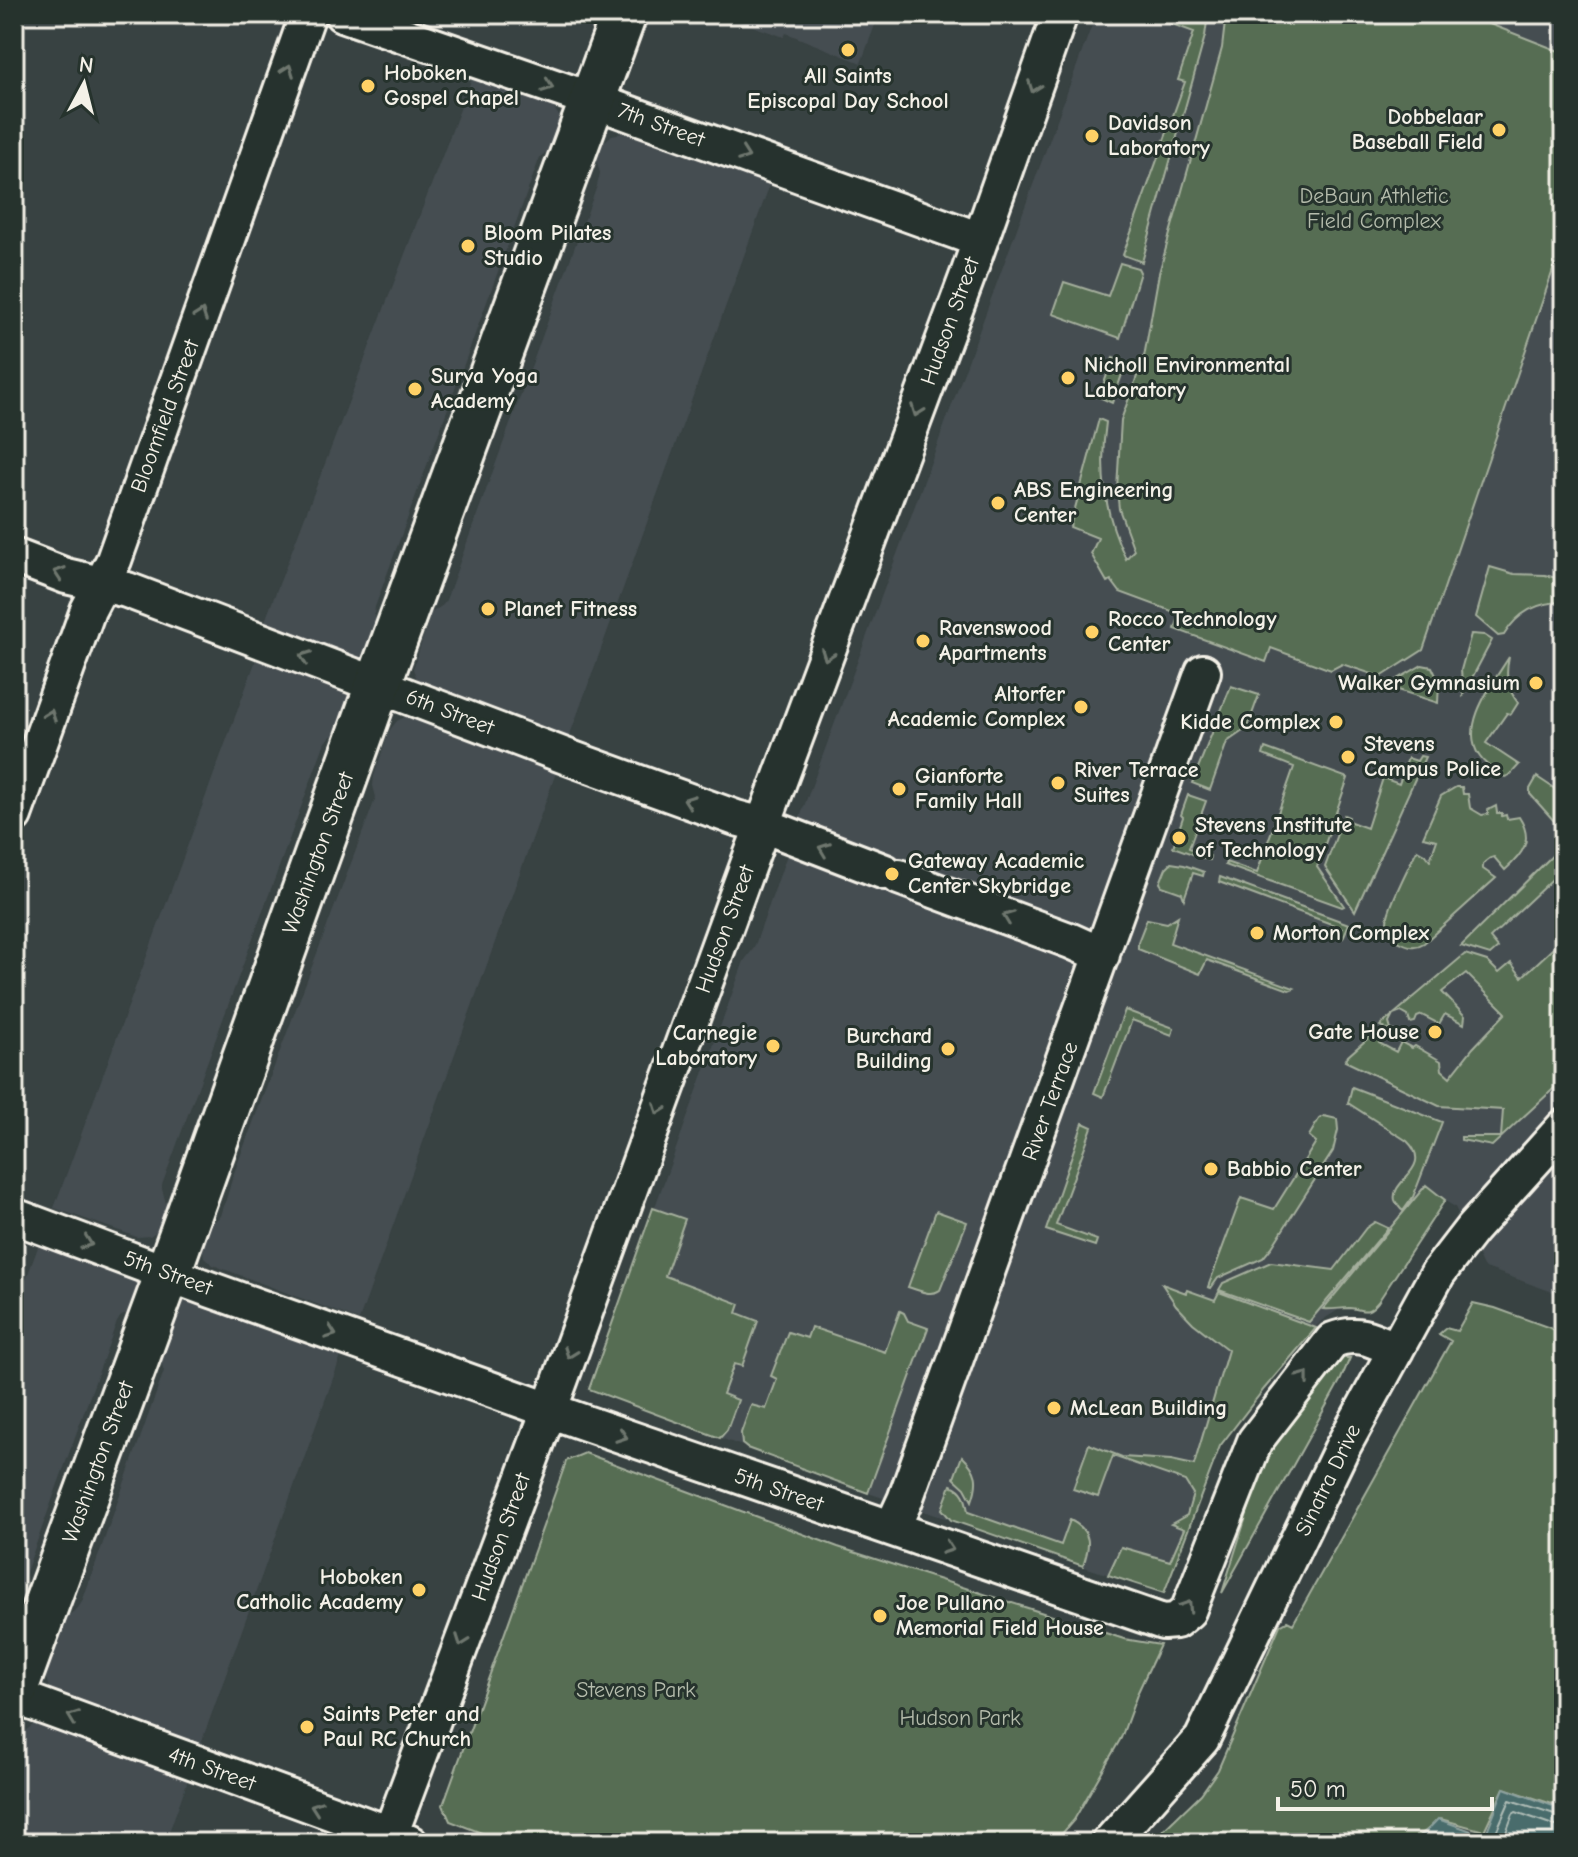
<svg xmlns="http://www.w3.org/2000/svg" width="1578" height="1857" viewBox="0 0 1578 1857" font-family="'Comic Neue',sans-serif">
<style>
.built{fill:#454d51}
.green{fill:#566d52;stroke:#a5af9d;stroke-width:2}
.water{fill:#486c6c;stroke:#8da19e;stroke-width:2}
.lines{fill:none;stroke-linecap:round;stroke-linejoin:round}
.shore{stroke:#afbcb6;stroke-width:2}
.minor-casing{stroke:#f4f1e8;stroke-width:40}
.major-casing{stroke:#f4f1e8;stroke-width:50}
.minor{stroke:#26332d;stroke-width:34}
.major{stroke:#26332d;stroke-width:44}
.oneway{stroke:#6e766e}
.poi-dot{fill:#ffd166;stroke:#26332d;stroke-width:3}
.labels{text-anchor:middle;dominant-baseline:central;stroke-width:6;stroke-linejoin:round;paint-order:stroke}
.poi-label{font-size:22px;font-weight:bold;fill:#f4f1e8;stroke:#26332d;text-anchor:start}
.street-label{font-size:22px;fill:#f4f1e8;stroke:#26332d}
.park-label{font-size:22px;fill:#b5bcac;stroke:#26332d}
</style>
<rect width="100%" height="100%" fill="#384242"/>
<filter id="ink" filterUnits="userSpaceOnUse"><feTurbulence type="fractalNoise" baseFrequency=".0125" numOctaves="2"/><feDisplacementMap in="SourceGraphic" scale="16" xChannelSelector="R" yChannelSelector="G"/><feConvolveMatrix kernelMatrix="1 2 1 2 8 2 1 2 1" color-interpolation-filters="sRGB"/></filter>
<g filter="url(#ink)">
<path class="built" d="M 717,14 L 879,14 L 861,63 L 786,33 L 784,37 Z
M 1096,14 L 1564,14 L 1564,1296 L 1483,1267 L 1455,1207 L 1445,1201 L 1372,1309 L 1366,1312 L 1349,1308 L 1338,1310 L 1321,1321 L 1264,1389 L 1220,1446 L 1164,1593 L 1057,1558 L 951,1520 L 868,1493 L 589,1389 L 744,961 L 754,948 L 806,801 Z
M 472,78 L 553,107 L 561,119 L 561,129 L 553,147 L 540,157 L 375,607 L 374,615 L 378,623 L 365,657 L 356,660 L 262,629 Z
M 622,133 L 633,135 L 770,184 L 568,740 L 419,684 L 413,669 L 431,613 L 443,605 L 446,600 L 597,186 L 600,173 L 597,162 L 599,154 L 604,142 L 612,135 Z
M 256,660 L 343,691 L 349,696 L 350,700 L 340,732 L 330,737 L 325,742 L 162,1185 L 162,1189 L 167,1207 L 162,1223 L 156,1232 L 150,1236 L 137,1237 L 54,1208 Z
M 405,717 L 419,719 L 557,770 L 359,1320 L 213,1265 L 204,1257 L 202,1246 L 209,1225 L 221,1216 L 234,1173 L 376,797 L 373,786 L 374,776 L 389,731 L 397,721 Z
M 41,1239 L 136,1277 L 140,1288 L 132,1310 L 120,1317 L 116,1324 L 14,1605 L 14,1312 Z
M 188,1297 L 344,1348 L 200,1746 L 57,1693 L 49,1687 L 45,1676 L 65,1618 L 78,1608 L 82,1602 L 164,1371 L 160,1359 L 180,1303 Z
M 34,1724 L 45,1724 L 189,1777 L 165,1843 L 14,1843 L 14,1758 L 24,1732 Z"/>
<path class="green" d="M 1145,14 L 1208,14 L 1205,36 L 1142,262 L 1123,255 L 1185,82 L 1178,80 L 1194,32 Z
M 1226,14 L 1464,14 L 1564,53 L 1564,238 L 1423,650 L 1381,677 L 1342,664 L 1331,670 L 1271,648 L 1266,662 L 1175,629 L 1180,614 L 1120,592 L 1111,580 L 1107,582 L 1091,554 L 1098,538 L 1070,527 L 1099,419 L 1106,422 C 1099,471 1104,514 1126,559 L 1134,550 L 1119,509 L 1117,489 L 1121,420 L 1144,357 L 1159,273 L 1222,48 Z
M 1120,263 L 1138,268 L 1140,272 L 1120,338 L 1053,314 L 1064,282 L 1108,296 Z
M 1113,358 L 1126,363 L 1112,403 L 1099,397 Z
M 1490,567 L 1514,574 L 1545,575 L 1564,580 L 1564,602 C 1537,602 1518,612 1504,635 L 1498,636 L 1476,617 Z
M 1471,634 L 1484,635 L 1492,640 L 1463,695 L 1461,670 Z
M 1509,657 C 1505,676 1507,688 1518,703 L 1511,714 L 1507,713 L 1486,743 L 1519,765 L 1510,775 L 1505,777 C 1496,771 1486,766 1480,757 C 1458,727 1493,683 1509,657 Z
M 1422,665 L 1432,667 L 1439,682 L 1438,703 L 1386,686 Z
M 1231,686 L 1259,695 L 1247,728 L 1227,742 L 1210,790 L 1192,783 Z
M 1265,748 L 1348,778 L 1317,867 L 1344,906 L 1342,907 L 1225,865 L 1226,862 L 1257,873 L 1294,767 L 1263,755 Z
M 1420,756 L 1425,757 L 1355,911 L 1325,867 L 1344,815 L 1349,817 L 1348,821 L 1367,828 L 1383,778 L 1399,784 L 1408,758 L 1417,761 Z
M 1537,777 L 1564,795 L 1564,813 L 1555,822 L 1530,794 L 1530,789 Z
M 1456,787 L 1462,787 L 1463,794 L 1468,794 L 1470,808 L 1482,815 L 1488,814 L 1488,810 L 1496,806 L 1497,813 L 1502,813 L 1502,816 L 1506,815 L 1507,819 L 1519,817 C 1534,840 1523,854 1505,870 L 1494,857 C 1488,858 1482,863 1483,869 L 1496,878 L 1424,943 C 1416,948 1409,947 1400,942 C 1392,938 1387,931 1387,922 C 1387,908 1410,864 1417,850 L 1426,855 L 1430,860 L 1437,840 L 1423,837 L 1441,796 Z
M 1188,795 L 1206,801 L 1189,848 L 1210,856 L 1209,860 L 1173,847 L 1183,817 L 1181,815 Z
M 1564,844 L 1564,868 L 1490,938 L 1498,948 L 1490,955 L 1461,946 Z
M 1171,863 L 1184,865 L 1204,872 L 1203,876 L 1193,873 L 1184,899 L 1182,893 L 1162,886 L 1160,883 L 1166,868 Z
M 1220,877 L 1349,924 L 1343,938 L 1340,937 L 1342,928 L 1219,882 Z
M 1178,916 L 1170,943 L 1294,988 L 1289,990 L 1207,960 L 1200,974 L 1138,949 L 1138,942 L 1147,919 L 1167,923 Z
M 1564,938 L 1564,1079 L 1492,1146 L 1461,1140 L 1461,1137 L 1501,1137 L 1503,1110 L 1439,1106 L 1345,1061 L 1348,1056 L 1374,1033 L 1379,1032 L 1383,1034 L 1379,1043 L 1396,1052 L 1401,1042 L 1412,1048 L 1415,1046 L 1441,1061 L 1442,1070 L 1450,1077 L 1473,1048 L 1506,1013 L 1466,973 L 1442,992 L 1465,1016 L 1464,1024 L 1445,1014 L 1439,1024 L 1422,1015 L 1417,1017 L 1415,1022 L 1410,1023 L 1408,1016 L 1401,1012 L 1393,1015 L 1389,1023 L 1391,1030 L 1401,1034 L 1398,1035 L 1380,1026 L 1381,1025 L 1465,954 L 1487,961 L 1499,973 L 1511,963 L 1522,977 Z
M 1125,1010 L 1174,1028 L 1172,1035 L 1132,1020 L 1103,1097 L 1094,1093 Z
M 1352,1087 L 1442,1122 L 1413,1197 L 1403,1211 C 1400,1209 1396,1203 1395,1200 C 1390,1180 1435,1168 1407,1141 L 1348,1103 Z
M 1324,1116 L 1337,1119 L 1338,1130 L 1333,1151 L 1272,1247 L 1263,1258 L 1218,1278 L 1211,1288 L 1208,1287 L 1241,1198 L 1274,1209 L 1316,1142 L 1309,1136 L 1319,1119 Z
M 1083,1123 L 1092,1127 L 1056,1225 L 1097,1240 L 1095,1246 L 1046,1230 Z
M 1426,1185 L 1445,1200 L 1378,1302 C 1366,1316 1364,1309 1349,1308 C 1341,1308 1331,1310 1323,1309 Z
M 653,1208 L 685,1219 L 665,1276 L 740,1304 L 737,1313 L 758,1321 L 742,1366 L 734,1364 L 723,1394 L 738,1400 L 727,1430 L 720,1438 L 589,1389 Z
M 936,1211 L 967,1222 L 940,1290 C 930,1297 919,1290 908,1287 Z
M 1375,1222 L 1388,1228 L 1309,1322 L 1219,1290 L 1223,1283 L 1271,1262 L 1334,1270 L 1366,1228 Z
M 1162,1284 L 1186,1293 L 1187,1290 L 1215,1300 L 1219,1292 L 1316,1328 L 1264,1389 L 1220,1446 L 1164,1593 L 1108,1575 L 1121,1547 L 1170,1561 L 1184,1529 L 1171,1524 L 1187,1515 L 1193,1494 L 1185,1481 L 1113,1456 L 1098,1497 L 1073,1489 L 1089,1444 L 1122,1457 L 1171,1460 L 1194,1465 L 1228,1350 L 1193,1323 L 1176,1305 Z
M 1473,1303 L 1495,1308 L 1564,1333 L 1564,1808 L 1504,1788 L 1484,1831 L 1441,1819 L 1410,1843 L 1150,1843 L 1201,1794 L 1218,1770 L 1280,1625 L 1287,1621 L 1293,1624 L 1451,1341 L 1439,1334 L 1446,1328 L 1457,1331 Z
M 900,1311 L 904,1313 L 908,1321 L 928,1328 L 868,1493 L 747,1448 L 742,1444 L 741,1433 L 751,1405 L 766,1409 L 777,1379 L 771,1376 L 788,1332 L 807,1338 L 811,1327 L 885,1352 Z
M 1342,1358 L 1350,1358 L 1341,1379 L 1222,1593 L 1269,1444 L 1338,1359 Z
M 585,1453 L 838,1547 L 1124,1639 L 1160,1645 L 1138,1692 L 1121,1738 L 1074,1820 L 1054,1843 L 508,1843 L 450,1821 L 443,1805 L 565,1465 L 566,1461 Z
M 962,1456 C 978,1471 979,1481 972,1501 L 965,1488 L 954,1478 Z
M 951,1485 C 964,1490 966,1499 968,1512 L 1061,1545 L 1070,1520 C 1093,1531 1090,1546 1083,1566 L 951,1520 L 942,1509 Z"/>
<path class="water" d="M 1504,1788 L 1564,1810 L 1564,1843 L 1415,1843 L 1438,1819 L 1485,1836 Z"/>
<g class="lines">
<path class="shore" d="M 1488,1843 L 1493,1839 L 1510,1800 L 1564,1817
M 1502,1843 L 1513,1814 L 1516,1812 L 1556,1826 L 1564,1827"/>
<g class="minor-casing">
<path id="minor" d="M 342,14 L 592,100 L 980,240
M 14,556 L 66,576 L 127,590 L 573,759 L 736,818 L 763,825 L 885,872
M 14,815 L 88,610 L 114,560 L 308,14
M 899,877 L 1071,941 L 1102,955
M 14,1216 L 209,1289 L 577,1420 L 1163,1622 L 1176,1621 L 1188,1611 L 1255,1441 L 1333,1340 C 1357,1330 1374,1340 1396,1350
M 892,1528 L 905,1500 L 1203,672
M 14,1696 L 390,1834 L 410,1843
M 387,1843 L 560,1381 L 749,862 L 969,272 L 1060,14
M 1109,1843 L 1202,1739 L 1341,1450 L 1438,1273 L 1472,1229 L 1564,1127"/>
</g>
<g class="major-casing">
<path id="major" d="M 14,1692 L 168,1273 L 378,685 L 624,14"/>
</g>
<use href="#minor" class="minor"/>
<use href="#major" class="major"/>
</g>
<defs><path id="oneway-chevron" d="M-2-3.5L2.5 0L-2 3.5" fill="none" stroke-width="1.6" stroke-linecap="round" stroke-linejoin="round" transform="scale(2)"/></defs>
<g class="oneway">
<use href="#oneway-chevron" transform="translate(288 70) rotate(-70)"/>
<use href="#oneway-chevron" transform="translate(548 86) rotate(19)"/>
<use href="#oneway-chevron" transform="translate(1034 87) rotate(110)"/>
<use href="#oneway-chevron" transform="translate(744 155) rotate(20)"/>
<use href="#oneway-chevron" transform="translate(201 315) rotate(-70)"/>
<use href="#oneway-chevron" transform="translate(917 411) rotate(110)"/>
<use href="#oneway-chevron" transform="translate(59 573) rotate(-161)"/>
<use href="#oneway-chevron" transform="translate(827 655) rotate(110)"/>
<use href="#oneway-chevron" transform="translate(305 657) rotate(-159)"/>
<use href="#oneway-chevron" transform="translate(50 715) rotate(-70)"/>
<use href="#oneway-chevron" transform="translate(689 801) rotate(-160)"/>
<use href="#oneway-chevron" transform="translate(824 849) rotate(-159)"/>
<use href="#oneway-chevron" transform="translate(1008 917) rotate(-159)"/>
<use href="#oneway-chevron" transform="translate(659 1109) rotate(110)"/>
<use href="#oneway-chevron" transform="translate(87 1243) rotate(20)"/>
<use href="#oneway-chevron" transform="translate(331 1333) rotate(20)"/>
<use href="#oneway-chevron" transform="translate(570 1353) rotate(110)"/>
<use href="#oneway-chevron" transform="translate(1304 1377) rotate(-52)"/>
<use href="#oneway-chevron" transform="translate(622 1436) rotate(19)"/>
<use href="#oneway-chevron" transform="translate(948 1548) rotate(19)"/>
<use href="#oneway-chevron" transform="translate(1187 1606) rotate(-57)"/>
<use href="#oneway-chevron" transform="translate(462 1641) rotate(110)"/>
<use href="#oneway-chevron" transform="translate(73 1717) rotate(-159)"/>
<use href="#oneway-chevron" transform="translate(316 1807) rotate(-160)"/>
</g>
</g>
<g class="poi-dot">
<circle cx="848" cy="50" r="8"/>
<circle cx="368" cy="86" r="8"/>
<circle cx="1499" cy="130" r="8"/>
<circle cx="1092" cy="136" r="8"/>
<circle cx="468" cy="246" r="8"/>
<circle cx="1068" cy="378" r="8"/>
<circle cx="415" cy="389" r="8"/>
<circle cx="998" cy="503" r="8"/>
<circle cx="488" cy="609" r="8"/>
<circle cx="1092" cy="632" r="8"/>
<circle cx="923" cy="641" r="8"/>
<circle cx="1536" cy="683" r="8"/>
<circle cx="1081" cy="707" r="8"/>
<circle cx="1336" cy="722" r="8"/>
<circle cx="1348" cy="757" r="8"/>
<circle cx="1058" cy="783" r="8"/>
<circle cx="899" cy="789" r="8"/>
<circle cx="1179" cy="838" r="8"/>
<circle cx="892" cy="874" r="8"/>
<circle cx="1257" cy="933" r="8"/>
<circle cx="1435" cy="1032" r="8"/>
<circle cx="773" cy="1046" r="8"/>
<circle cx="948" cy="1049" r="8"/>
<circle cx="1211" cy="1169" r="8"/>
<circle cx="1054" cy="1408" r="8"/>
<circle cx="419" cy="1590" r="8"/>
<circle cx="880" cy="1616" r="8"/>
<circle cx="307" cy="1727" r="8"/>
</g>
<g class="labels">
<g class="poi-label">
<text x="384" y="73">Hoboken<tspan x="384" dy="25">Gospel Chapel</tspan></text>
<text x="848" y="76" text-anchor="middle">All Saints<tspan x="848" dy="25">Episcopal Day School</tspan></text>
<text x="1483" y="117" text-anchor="end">Dobbelaar<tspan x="1483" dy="25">Baseball Field</tspan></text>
<text x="1108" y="123">Davidson<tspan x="1108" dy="25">Laboratory</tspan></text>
<text x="484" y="233">Bloom Pilates<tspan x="484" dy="25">Studio</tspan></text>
<text x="1084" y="365">Nicholl Environmental<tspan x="1084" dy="25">Laboratory</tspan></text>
<text x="431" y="376">Surya Yoga<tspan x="431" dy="25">Academy</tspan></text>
<text x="1014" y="490">ABS Engineering<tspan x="1014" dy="25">Center</tspan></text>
<text x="504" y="609">Planet Fitness</text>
<text x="1108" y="619">Rocco Technology<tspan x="1108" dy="25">Center</tspan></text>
<text x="939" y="628">Ravenswood<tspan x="939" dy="25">Apartments</tspan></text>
<text x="1520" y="683" text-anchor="end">Walker Gymnasium</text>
<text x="1065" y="694" text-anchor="end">Altorfer<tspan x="1065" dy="25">Academic Complex</tspan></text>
<text x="1320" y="722" text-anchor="end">Kidde Complex</text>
<text x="1364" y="744">Stevens<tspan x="1364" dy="25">Campus Police</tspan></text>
<text x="1074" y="770">River Terrace<tspan x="1074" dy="25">Suites</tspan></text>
<text x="915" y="776">Gianforte<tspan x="915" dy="25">Family Hall</tspan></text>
<text x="1195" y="825">Stevens Institute<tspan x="1195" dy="25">of Technology</tspan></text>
<text x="908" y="861">Gateway Academic<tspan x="908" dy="25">Center Skybridge</tspan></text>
<text x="1273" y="933">Morton Complex</text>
<text x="1419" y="1032" text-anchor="end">Gate House</text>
<text x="757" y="1033" text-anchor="end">Carnegie<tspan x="757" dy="25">Laboratory</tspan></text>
<text x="932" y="1036" text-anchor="end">Burchard<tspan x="932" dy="25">Building</tspan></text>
<text x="1227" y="1169">Babbio Center</text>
<text x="1070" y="1408">McLean Building</text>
<text x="403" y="1577" text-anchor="end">Hoboken<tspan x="403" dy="25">Catholic Academy</tspan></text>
<text x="896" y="1603">Joe Pullano<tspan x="896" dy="25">Memorial Field House</tspan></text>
<text x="323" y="1714">Saints Peter and<tspan x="323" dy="25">Paul RC Church</tspan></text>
</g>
<g class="street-label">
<text transform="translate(661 125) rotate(20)">7th Street</text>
<text transform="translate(950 321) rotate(-70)">Hudson Street</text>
<text transform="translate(165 416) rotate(-70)">Bloomfield Street</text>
<text transform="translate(450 712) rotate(21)">6th Street</text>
<text transform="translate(318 853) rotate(-70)">Washington Street</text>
<text transform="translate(725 929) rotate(-70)">Hudson Street</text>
<text transform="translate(1050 1101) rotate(-70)">River Terrace</text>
<text transform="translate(168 1273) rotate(20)">5th Street</text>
<text transform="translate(98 1462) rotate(-70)">Washington Street</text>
<text transform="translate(1328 1480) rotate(-64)">Sinatra Drive</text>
<text transform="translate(779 1490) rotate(19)">5th Street</text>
<text transform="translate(501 1537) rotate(-70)">Hudson Street</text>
<text transform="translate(212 1769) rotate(20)">4th Street</text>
</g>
<g class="park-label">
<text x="1374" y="196">DeBaun Athletic<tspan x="1374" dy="25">Field Complex</tspan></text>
<text x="636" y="1690">Stevens Park</text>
<text x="960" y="1718">Hudson Park</text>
</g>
</g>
<rect width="1578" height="1857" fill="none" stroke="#26332d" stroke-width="48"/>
<rect x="24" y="24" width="1530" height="1809" fill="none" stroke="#f4f1e8" stroke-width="3" filter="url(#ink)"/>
<g transform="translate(84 84) rotate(7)" stroke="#26332d" stroke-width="6" paint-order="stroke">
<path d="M0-6L14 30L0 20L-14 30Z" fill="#f4f1e8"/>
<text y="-12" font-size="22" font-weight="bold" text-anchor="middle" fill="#f4f1e8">N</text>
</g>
<path d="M1278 1797v12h214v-12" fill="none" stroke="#f4f1e8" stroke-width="4"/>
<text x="1290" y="1797" font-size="24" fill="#f4f1e8" stroke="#26332d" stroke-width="6" paint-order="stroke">50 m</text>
</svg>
